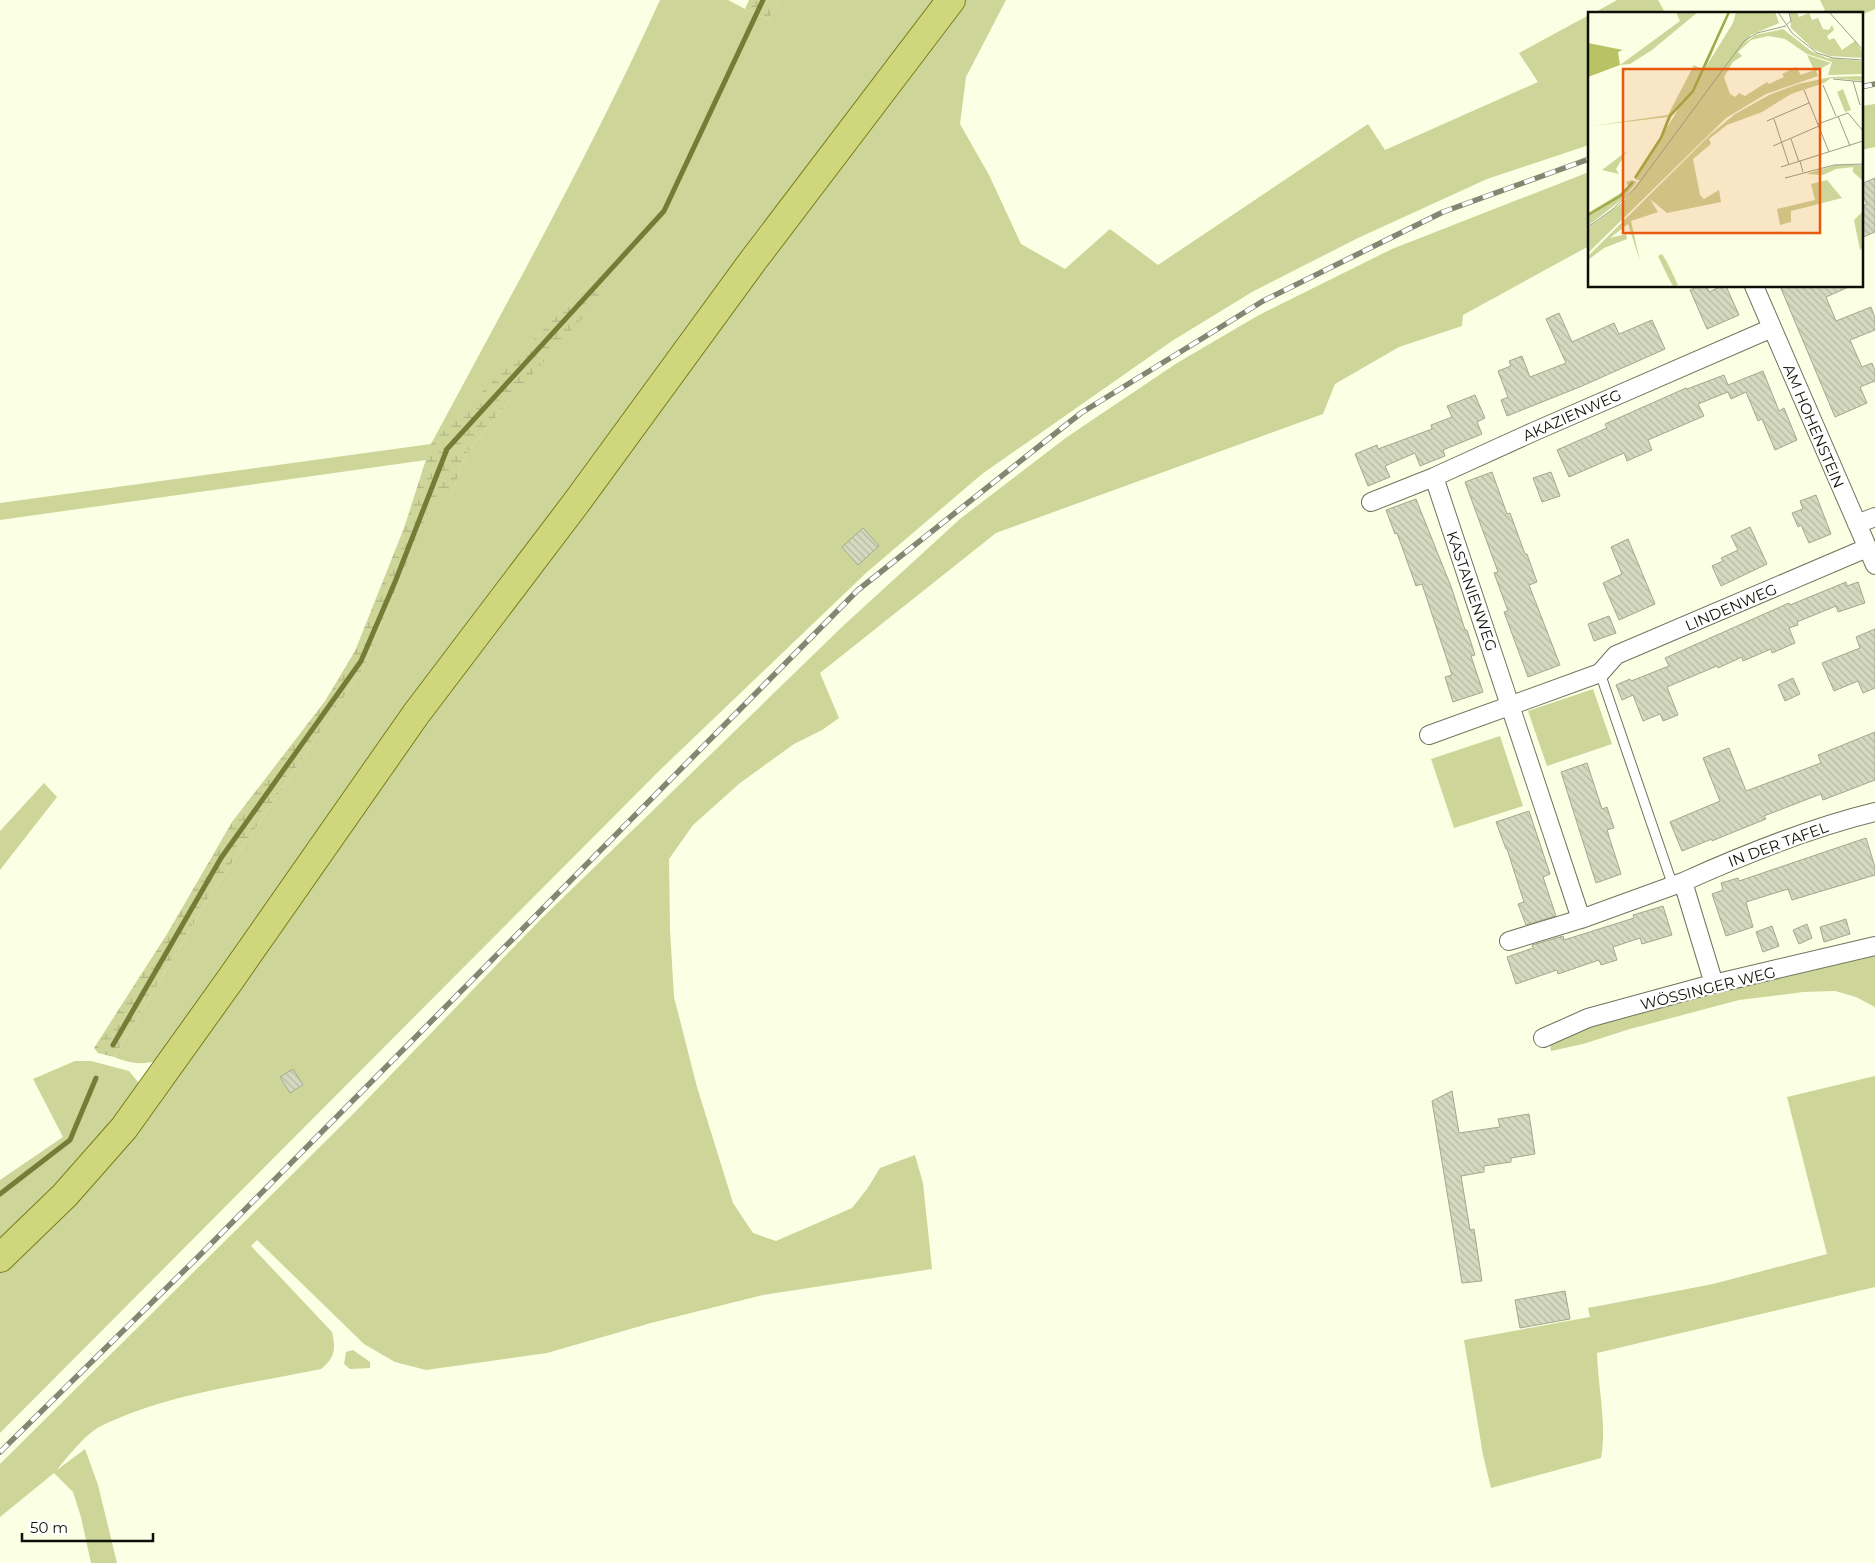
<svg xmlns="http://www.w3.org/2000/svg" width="1875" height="1563" viewBox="0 0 1875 1563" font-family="Montserrat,sans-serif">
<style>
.grass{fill:#cdd599;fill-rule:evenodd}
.wetland{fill:url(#wetland-marsh)}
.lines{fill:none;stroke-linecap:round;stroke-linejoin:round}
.stream{stroke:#757c35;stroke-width:5}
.building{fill:url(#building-back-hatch);stroke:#a4a88f}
.service-casing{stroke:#71745d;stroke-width:11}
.minor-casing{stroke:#71745d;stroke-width:20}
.primary-casing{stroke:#777f1a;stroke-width:30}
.service{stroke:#fff;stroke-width:9}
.minor{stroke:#fff;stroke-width:18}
.primary{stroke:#d0d67c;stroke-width:28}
.rail-casing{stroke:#848674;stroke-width:5.5}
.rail{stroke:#fff;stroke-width:4;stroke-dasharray:11;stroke-linecap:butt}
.labels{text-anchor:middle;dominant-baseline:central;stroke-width:4.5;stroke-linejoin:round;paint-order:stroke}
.street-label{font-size:15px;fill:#0e0f06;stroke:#fff}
.inset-river{fill:none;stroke:#a1aa49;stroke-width:2.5}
.inset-road{fill:none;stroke:#9c9f8b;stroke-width:1}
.view{fill:#e8590c;fill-opacity:0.15;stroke:#e8590c;stroke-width:2.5}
.inset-edge{fill:none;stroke:#0e0f06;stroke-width:2.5}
</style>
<defs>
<pattern id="wetland-marsh" width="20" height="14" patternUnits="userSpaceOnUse" patternTransform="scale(1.25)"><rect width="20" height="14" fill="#cdd599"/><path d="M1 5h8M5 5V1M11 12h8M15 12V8" fill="none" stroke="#afb682"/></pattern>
<pattern id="building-back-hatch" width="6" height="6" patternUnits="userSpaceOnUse" patternTransform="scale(1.25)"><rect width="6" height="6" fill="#d5d9bf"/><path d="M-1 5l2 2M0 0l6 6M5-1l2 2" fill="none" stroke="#b6b9a3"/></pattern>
</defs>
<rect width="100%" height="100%" fill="#fbffe4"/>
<path class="grass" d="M 660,0 L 728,0 L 745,9 L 769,20 L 779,0 L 939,0 L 161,1060 C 142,1065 132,1064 114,1057 L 215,888 L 363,669 L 432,502 L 452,493 L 466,454 L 509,401 L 601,275 L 580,292 L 432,444 L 426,460 L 0,520 L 0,503 L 431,444 C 510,297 591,152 660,0 Z
M 963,0 L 1006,0 L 966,77 L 960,124 L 989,175 L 1021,244 L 1065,269 L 1110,229 L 1158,265 L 1368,124 L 1385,150 L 1538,82 L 1519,53 L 1589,15 L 1589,145 L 1487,179 L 1358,238 L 1252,292 L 1172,341 L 982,474 L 866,573 L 660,770 L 0,1433 L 0,1271 L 402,751 L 819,194 L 902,88 ZM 293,1069 L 303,1085 L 290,1093 L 280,1077 Z
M 1617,0 L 1658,0 L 1666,14 L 1592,14 Z
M 1820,0 L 1875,0 L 1875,9 L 1861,15 L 1818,14 L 1825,10 Z
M 1875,104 L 1875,147 L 1861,150 L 1861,106 Z
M 1589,172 L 1589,246 L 1463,315 L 1462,326 L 1399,347 L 1335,384 L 1323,414 L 996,533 L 820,673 L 839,718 L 822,730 L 794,744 L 740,783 L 693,825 L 669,859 L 670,930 L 674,997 L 697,1087 L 733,1203 L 753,1233 L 776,1241 L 852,1208 L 867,1189 L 880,1168 L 915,1155 L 923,1183 L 932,1269 L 763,1295 L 651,1323 L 547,1353 L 426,1370 L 395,1362 L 364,1344 L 257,1240 L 251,1246 L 332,1332 C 336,1350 335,1357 321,1369 C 249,1384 169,1393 103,1425 C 87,1432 68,1456 57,1470 L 85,1449 L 98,1485 L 117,1563 L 91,1563 L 81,1517 L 73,1492 L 54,1473 L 0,1517 L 0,1464 L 356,1111 L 539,921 L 843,626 L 960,519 L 1067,437 L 1177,363 L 1259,315 L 1392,249 Z
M 1593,689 L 1612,744 L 1547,766 L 1528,711 Z
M 1500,736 L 1523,806 L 1454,828 L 1431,759 Z
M 44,783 L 57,797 L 0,870 L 0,831 Z
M 1875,952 L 1875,1007 L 1856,997 L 1835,991 L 1803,992 L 1739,1000 L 1630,1029 L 1583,1044 L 1551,1051 L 1549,1039 L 1600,1020 Z
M 75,1061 L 91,1061 L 129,1071 L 138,1082 L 137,1092 L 83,1161 L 0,1244 L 0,1180 L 63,1137 L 33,1079 Z
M 1875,1076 L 1875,1287 L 1597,1353 C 1598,1388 1607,1424 1601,1458 L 1491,1488 L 1483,1455 L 1464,1340 L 1590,1317 L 1588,1308 L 1713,1284 L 1827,1254 L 1787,1097 Z
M 353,1350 L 370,1362 L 370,1368 L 350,1369 L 344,1364 L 346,1352 Z"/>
<path class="wetland" d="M 749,0 L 779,0 L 769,20 L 745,9 Z
M 602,274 L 602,296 L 509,401 L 466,454 L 452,493 L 432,503 L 363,669 L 215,888 L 114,1057 L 98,1053 L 94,1048 L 167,934 L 232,822 L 325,701 L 355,651 L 404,528 L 431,444 L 580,292 Z"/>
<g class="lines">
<path class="stream" d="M 113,1045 L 221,858 L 361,661 L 395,582 L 447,449 L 664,211 L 763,0
M 0,1194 L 70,1140 L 96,1078"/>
</g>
<path class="building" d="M 1875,178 L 1875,232 L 1861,238 L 1861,207 L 1867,204 L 1861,192 L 1861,184 Z
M 1700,286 L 1707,286 L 1709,292 L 1722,286 L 1726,286 L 1739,315 L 1707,329 L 1690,290 Z
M 1780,286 L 1851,286 L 1826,297 L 1836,321 L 1871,307 L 1875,318 L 1875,330 L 1850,340 L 1862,367 L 1872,363 L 1875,371 L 1875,381 L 1860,387 L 1867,403 L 1835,417 Z
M 1559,313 L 1572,342 L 1614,323 L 1619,334 L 1652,320 L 1665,349 L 1582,386 L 1507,416 L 1501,400 L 1508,397 L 1498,371 L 1511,366 L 1509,361 L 1522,356 L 1530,377 L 1566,363 L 1546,319 Z
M 1763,371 L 1779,411 L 1784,408 L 1797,440 L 1775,450 L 1762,419 L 1758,421 L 1746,392 L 1731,399 L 1728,392 L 1698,404 L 1704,416 L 1648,440 L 1652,450 L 1627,461 L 1624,453 L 1569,477 L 1557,450 L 1607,428 L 1605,424 L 1686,388 L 1687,389 L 1724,375 L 1728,385 Z
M 1475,395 L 1485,418 L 1477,422 L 1482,434 L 1443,450 L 1445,456 L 1420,466 L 1415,453 L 1385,466 L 1390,477 L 1368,486 L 1355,454 L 1377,445 L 1378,449 L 1432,429 L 1431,425 L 1452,417 L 1447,406 Z
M 1492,472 L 1507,514 L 1510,513 L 1525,554 L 1527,554 L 1537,582 L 1529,585 L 1560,665 L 1528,677 L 1504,612 L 1508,611 L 1494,573 L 1498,572 L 1465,482 Z
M 1551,472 L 1560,496 L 1542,502 L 1533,478 Z
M 1816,495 L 1831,534 L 1809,543 L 1801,525 L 1798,527 L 1792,513 L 1803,509 L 1800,501 Z
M 1416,499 L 1452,589 L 1465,630 L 1467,630 L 1475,655 L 1471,656 L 1483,692 L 1453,702 L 1445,677 L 1452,675 L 1422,584 L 1416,586 L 1397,533 L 1395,534 L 1386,510 Z
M 1750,527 L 1767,564 L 1721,586 L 1712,566 L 1723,561 L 1721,558 L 1738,550 L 1731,536 Z
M 863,528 L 879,546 L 858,565 L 842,547 Z
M 1628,539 L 1655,604 L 1619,620 L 1603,583 L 1622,574 L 1611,547 Z
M 1846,582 L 1847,586 L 1858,582 L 1865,603 L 1838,612 L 1836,606 L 1797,622 L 1798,625 L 1789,628 L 1795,643 L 1772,653 L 1771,649 L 1743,661 L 1742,657 L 1718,668 L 1717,666 L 1667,687 L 1678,715 L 1663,721 L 1660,714 L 1643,721 L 1633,695 L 1622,700 L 1616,685 L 1630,679 L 1631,681 L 1669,666 L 1665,658 L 1789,603 L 1790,605 Z
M 1609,616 L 1616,633 L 1594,641 L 1588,624 Z
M 1875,629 L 1875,688 L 1863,693 L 1858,681 L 1834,691 L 1822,663 L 1860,648 L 1856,637 Z
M 1793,678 L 1800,694 L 1785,701 L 1778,685 Z
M 1875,732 L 1875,780 L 1823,800 L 1821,794 L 1764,816 L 1766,819 L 1719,838 L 1712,841 L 1712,839 L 1682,851 L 1670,822 L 1720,801 L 1703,758 L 1729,748 L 1746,791 L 1821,763 L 1818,755 Z
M 1587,763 L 1602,809 L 1607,807 L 1614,828 L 1607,830 L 1621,874 L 1596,883 L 1561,772 Z
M 1529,811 L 1550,874 L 1543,877 L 1556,916 L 1526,925 L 1518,904 L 1524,902 L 1507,849 L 1506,849 L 1496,822 Z
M 1866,838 L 1875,867 L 1875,875 L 1792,900 L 1788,889 L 1746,902 L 1753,927 L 1726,936 L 1712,894 L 1723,890 L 1721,883 L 1738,878 L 1739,881 Z
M 1663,906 L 1672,935 L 1642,944 L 1640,938 L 1613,947 L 1617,960 L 1601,965 L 1599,960 L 1558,974 L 1557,970 L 1516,984 L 1507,957 L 1533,948 L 1532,945 L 1563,936 L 1564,940 L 1634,918 L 1633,915 Z
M 1846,919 L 1850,934 L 1824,942 L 1820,927 Z
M 1807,924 L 1812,938 L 1799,944 L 1793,930 Z
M 1772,926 L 1779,946 L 1763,952 L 1756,932 Z
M 293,1069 L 303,1085 L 290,1093 L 280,1077 Z
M 1452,1091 L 1459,1133 L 1500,1127 L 1498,1119 L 1529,1114 L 1535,1154 L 1511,1158 L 1511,1162 L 1484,1166 L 1484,1172 L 1461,1176 L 1470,1230 L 1474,1229 L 1482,1281 L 1462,1283 L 1432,1101 Z
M 1565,1291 L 1570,1319 L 1520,1328 L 1515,1300 Z"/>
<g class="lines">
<g class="service-casing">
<path id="service" d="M 1600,673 L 1673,886"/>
</g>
<g class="minor-casing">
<path id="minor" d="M 1754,286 L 1875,565
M 1434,477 L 1581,919
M 1371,502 L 1434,477 L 1533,432 L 1772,328
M 1857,524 L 1875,517
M 1429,735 L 1600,673 L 1616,655 L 1867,548
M 1509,941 L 1581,919 L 1683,882
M 1714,984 L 1683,882 C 1745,854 1809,828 1875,812
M 1543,1038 L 1588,1018 L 1705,986 L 1875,946"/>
</g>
<g class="primary-casing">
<path id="primary" d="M 0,1258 L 65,1195 L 124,1128 L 230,980 L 416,714 L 576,503 L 752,262 L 951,0"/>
</g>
<use href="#service" class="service"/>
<use href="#minor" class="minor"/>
<use href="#primary" class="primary"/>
<g class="rail-casing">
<path id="rail" d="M 1861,87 L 1875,84
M 0,1452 L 199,1256 L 858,590 L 1081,413 L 1263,301 L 1443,212 L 1589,159"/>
</g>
<use href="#rail" class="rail"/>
</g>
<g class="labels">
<g class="street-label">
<text transform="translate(1572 415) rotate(-24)">AKAZIENWEG</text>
<text transform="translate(1814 426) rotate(67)">AM HOHENSTEIN</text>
<text transform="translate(1472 591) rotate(71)">KASTANIENWEG</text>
<text transform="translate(1731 607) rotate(-23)">LINDENWEG</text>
<text transform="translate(1778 844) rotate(-20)">IN DER TAFEL</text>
<text transform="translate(1708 988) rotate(-14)">WÖSSINGER WEG</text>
</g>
</g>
<g transform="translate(1588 12)">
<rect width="275" height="275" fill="#fbffe4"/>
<path d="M 88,0 L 110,0 L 64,38 L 42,52 L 32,53 L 92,9 ZM 148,0 L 187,0 L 191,11 L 163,23 L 52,168 L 47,168 L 97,86 L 80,105 L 3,114 L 80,103 L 106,53 L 116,58 L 145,11 ZM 202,0 L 209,0 L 211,5 L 221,1 L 224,8 L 230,6 L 235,17 L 241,18 L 244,13 L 246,18 L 239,24 L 241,28 L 246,26 L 254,38 L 267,29 L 274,39 L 275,46 L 241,44 L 225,37 L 203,16 ZM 195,17 L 223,39 L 239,46 L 275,49 L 275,62 L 240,63 L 244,50 L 219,42 L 197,27 L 180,24 L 163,28 L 150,40 L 154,44 L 145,50 L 136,65 L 142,82 L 147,85 L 151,81 L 157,84 L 179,70 L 181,72 L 196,65 L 194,62 L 208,55 L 213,63 L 226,58 L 219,43 L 243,51 L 228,59 L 230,64 L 178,82 L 138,106 L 0,241 L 0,216 L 35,190 L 153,34 L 167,23 ZM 275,64 L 275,69 L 243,66 L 236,71 L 203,82 L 174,100 L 139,113 L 121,127 L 123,132 L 105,147 L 112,183 L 116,187 L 131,178 L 133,190 L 79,201 L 62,187 L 70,200 L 43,209 L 52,249 L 40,212 L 22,226 L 38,222 L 39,227 L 16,236 L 0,248 L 0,244 L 123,122 L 147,102 L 181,83 L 210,72 L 243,65 ZM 39,139 L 28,157 L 31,162 L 14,158 ZM 248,153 L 275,153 L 275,169 L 265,160 L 265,155 L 248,157 L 235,163 L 218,162 ZM 44,168 L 49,170 L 37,185 L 0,214 L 0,201 L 41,176 L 38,170 ZM 239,168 L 254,186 L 203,199 L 203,210 L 192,213 L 189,197 L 227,188 L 223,172 ZM 275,199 L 275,235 L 272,238 L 266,208 ZM 74,242 L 79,250 L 90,273 L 85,274 L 81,267 L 70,244 Z" fill="#cdd599"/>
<path d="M 0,31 L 35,38 L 30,40 L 32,53 L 0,65 Z" fill="#b9c363"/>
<path d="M 140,0 L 123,44 L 116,59 L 113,58 ZM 98,85 L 80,109 L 73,127 L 45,167 L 72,125 L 80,103 Z" fill="#cdd599"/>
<path d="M 255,77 L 263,98 L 257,100 L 249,80 Z" fill="#cdd599"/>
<path class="inset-river" d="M 47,166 L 73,126 L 82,104 L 105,79 L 141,0M 0,203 L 32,184 L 45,170"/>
<path class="inset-road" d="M 190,0 L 204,21 L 229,41 L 245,46 L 275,48M 241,0 L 275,38M 198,13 L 203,9 L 201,0M 245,67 L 275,70M 265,69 L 272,93M 235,73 L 248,104M 216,78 L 241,140M 250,104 L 262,134M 186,107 L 201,153M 179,109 L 221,91M 230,112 L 260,101 L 275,119M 203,127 L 211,150M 185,134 L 231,114M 193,155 L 212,149M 215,160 L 212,149 L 275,129M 197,166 L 246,153 L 275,152M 0,215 L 25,197 L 48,175 L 156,29 L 169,21 L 198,14"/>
<path class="view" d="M 35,57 L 232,57 L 232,221 L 35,221 Z"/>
<rect width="275" height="275" class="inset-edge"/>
</g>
<path d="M22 1533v8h131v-8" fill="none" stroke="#0e0f06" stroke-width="2.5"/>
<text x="30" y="1533" font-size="15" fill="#0e0f06" stroke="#ffffff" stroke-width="4" paint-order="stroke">50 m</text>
</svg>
